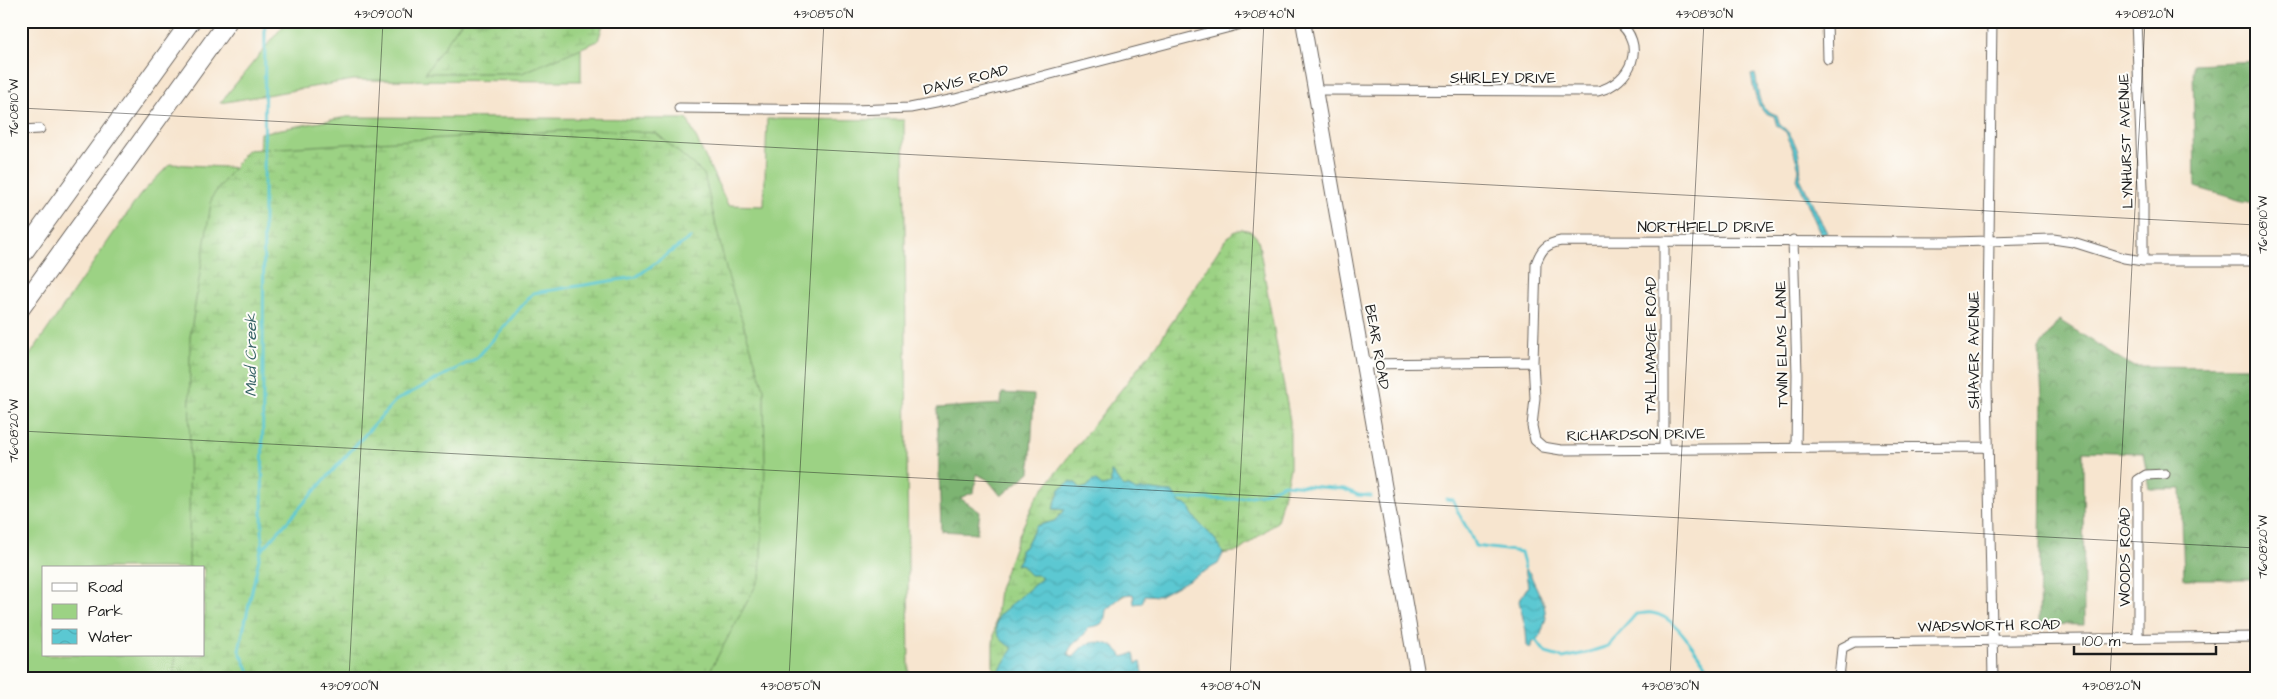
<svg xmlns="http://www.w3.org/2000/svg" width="2277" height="699" viewBox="0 0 2277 699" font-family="'Architects Daughter',sans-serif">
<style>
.green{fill:#9cd284;stroke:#5c7750;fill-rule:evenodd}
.forest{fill:url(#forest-crowns);stroke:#4c6847}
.wetland{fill:url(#wetland-marsh);stroke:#5c7750}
.water{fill:url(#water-waves);stroke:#3c7277}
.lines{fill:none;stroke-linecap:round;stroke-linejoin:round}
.stream{stroke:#5bc8d2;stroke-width:3}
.minor-casing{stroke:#69625b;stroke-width:11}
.secondary-casing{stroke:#69625b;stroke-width:16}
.motorway-casing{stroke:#69625b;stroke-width:20}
.minor{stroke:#fff;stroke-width:9}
.secondary{stroke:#fff;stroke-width:14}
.motorway{stroke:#fff;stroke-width:18}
.ticks{fill:none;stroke:#1c1c1c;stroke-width:1;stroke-opacity:0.45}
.labels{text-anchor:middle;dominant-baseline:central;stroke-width:4;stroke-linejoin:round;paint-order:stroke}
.street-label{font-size:15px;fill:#1c1c1c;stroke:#fdfcf7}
.water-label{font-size:16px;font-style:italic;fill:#356165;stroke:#fdfcf7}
.neatline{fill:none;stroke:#1c1c1c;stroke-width:2}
.ticks-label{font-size:12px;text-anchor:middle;fill:#1c1c1c}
</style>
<defs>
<pattern id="forest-crowns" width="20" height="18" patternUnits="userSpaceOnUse" patternTransform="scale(1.25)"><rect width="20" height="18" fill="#7db472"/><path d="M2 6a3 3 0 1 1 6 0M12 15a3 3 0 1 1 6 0" fill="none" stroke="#66925d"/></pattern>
<pattern id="wetland-marsh" width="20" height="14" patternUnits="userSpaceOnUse" patternTransform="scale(1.25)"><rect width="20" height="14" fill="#9cd284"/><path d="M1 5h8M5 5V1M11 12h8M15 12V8" fill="none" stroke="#86b471"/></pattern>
<pattern id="water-waves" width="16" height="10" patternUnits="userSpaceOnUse" patternTransform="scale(1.25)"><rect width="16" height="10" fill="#5bc8d2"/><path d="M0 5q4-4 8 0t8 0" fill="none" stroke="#4fabb4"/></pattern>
</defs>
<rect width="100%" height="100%" fill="#fdfcf7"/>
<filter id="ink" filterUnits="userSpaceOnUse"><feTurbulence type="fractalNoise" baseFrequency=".02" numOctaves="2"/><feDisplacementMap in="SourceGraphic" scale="10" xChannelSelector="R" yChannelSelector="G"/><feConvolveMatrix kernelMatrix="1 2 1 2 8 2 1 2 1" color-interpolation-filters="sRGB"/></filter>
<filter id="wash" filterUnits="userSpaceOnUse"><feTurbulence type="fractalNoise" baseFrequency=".0096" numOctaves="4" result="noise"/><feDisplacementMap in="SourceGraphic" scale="20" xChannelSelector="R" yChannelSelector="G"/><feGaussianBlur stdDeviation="1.12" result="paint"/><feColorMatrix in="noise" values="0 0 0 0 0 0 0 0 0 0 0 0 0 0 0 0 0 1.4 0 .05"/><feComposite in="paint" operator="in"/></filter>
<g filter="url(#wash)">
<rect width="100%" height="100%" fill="#f7e5cf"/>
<path class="green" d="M 287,21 L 581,21 L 581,81 L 353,80 L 220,103 Z
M 347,117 L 687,119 L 728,205 L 764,206 L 767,119 L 904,120 L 909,678 L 21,678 L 21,368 L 140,195 L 170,164 L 259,169 L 260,133 ZM 44,568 L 204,568 L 204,655 L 44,655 Z"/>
<path class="forest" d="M 2256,61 L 2256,203 L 2242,201 L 2195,187 L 2193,64 Z
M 2059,320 L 2132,366 L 2250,367 L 2256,322 L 2256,579 L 2184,579 L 2181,489 L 2149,489 L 2143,453 L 2083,451 L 2084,625 L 2039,624 L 2042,398 L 2039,348 Z
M 1002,393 L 1034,395 L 1030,472 L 1001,496 L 988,480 L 977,474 L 974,492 L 960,498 L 980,512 L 977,533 L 941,531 L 937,408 L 1001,404 Z"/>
<path class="wetland" d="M 462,21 L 604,21 L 598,41 L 522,73 L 425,73 Z
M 591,129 L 656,133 L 704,174 L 727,273 L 764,389 L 765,468 L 760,578 L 706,678 L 173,678 L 176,655 L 204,655 L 204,568 L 189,568 L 190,337 L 212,197 L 247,150 Z
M 1242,229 L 1251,231 L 1258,239 L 1290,421 L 1290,468 L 1277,522 L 1239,551 L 1186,560 L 1141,584 L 1001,678 L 993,667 L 993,644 L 999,589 L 1018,537 L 1036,498 L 1161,339 L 1225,240 L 1233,232 Z"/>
<path class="water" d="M 1755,74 C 1760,93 1755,108 1777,115 L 1780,125 C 1795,134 1803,160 1800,178 L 1827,233 L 1821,235 L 1797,179 L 1799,169 L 1794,152 L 1786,132 L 1777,126 L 1774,116 C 1755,112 1755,92 1751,75 Z
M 1111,471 L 1123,487 L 1128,486 L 1136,491 C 1148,487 1159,492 1172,492 L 1180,503 L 1189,506 C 1195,527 1216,532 1223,554 L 1218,564 L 1159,596 L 1145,595 L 1142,603 L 1134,604 L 1133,594 L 1123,595 L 1106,610 C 1105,623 1102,626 1089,627 C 1084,639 1072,641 1068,653 L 1070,657 L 1075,656 C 1085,636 1113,639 1123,657 L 1134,653 L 1136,664 L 1141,662 L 1144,678 L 1094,678 L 1092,674 L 1084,678 L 994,678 L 1013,648 C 999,641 992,630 999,615 L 1042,578 L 1038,575 L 1030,575 L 1020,564 L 1016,565 L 1020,558 L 1020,550 L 1025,547 L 1036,526 L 1054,521 L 1065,510 L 1053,509 L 1060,489 L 1071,481 L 1077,484 L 1080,489 L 1087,487 L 1092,481 L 1096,481 L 1102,486 L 1111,484 Z
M 1525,568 L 1529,572 L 1544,604 L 1546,618 L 1540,637 L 1535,639 L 1530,648 L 1527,646 L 1526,631 L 1519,601 L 1528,586 Z"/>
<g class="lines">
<path class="stream" d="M 1177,499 L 1235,499 L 1261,494 L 1284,484 L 1344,489 L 1358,495 L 1371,496
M 1446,499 L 1453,500 C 1459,518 1469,528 1475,546 L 1521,552 L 1525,568
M 262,550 L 395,401 L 477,358 L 533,293 L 636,277 L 690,238
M 1535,639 L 1546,653 L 1563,658 L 1586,653 L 1608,646 L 1636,614 C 1641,614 1647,612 1652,613 C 1679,616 1698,659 1716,678
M 252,678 L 239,650 L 262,545 L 265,27"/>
</g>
</g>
<g filter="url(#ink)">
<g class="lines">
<g class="minor-casing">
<path id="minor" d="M 1827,21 L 1828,59
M 1992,21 L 1987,386 L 1993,678
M 2136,21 L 2143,188 L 2143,261
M 1315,90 L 1598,91 C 1631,83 1648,44 1617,21
M 679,108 L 853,110 L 910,108 L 955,99 L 1253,21
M 21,130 L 40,129
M 1793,240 L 1797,374 L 1796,448
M 1363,364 L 1533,362
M 1988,447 L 1561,450 L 1543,447 L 1535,440 L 1532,426 L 1535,398 L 1533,362 L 1536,264 C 1541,249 1546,244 1561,241 L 1953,242 L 2053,239 L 2073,242 L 2124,258 L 2143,261 L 2256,261
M 1664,449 L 1664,241
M 2138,638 L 2138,480 L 2146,475 L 2165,474
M 1839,678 L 1842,648 L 1854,642 L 2256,637"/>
</g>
<g class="secondary-casing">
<path id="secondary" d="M 1303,21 L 1418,678"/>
</g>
<g class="motorway-casing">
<path id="motorway" d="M 21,256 L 191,21
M 21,308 L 228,21"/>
</g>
<use href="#minor" class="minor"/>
<use href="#secondary" class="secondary"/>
<use href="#motorway" class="motorway"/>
</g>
</g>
<path class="ticks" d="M 21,108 L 2256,225M 21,431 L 2256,548M 349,678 L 383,21M 789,678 L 824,21M 1230,678 L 1264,21M 1670,678 L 1704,21M 2110,678 L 2145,21"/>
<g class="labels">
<g class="street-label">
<text x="1503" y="78">SHIRLEY DRIVE</text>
<text transform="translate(966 80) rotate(-14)">DAVIS ROAD</text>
<text transform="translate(2126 141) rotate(-92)">LYNHURST AVENUE</text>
<text x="1706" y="227">NORTHFIELD DRIVE</text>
<text transform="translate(1782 344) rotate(-91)">TWIN ELMS LANE</text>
<text transform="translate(1651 345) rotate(-90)">TALLMADGE ROAD</text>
<text transform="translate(1377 347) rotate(80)">BEAR ROAD</text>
<text transform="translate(1974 350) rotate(-90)">SHAVER AVENUE</text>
<text transform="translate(1636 435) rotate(-1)">RICHARDSON DRIVE</text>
<text transform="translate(2125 557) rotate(-90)">WOODS ROAD</text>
<text transform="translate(1989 626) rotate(-1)">WADSWORTH ROAD</text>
</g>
<g class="water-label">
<text transform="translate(251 355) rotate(-90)">Mud Creek</text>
</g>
</g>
<rect width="2277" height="699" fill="none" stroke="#fdfcf7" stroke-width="55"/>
<rect x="42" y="566" width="162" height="90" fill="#fdfcf7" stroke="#a3a29f"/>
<rect x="52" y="583" width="25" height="8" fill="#ffffff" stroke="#a3a29f"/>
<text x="88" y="592" font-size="15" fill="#1c1c1c">Road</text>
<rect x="52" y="604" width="25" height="15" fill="#9cd284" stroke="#a3a29f"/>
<text x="88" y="616" font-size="15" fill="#1c1c1c">Park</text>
<rect x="52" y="629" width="25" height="15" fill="url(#water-waves)" stroke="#a3a29f"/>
<text x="88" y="642" font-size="15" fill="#1c1c1c">Water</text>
<path d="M2074 646v8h142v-8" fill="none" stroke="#1c1c1c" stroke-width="2.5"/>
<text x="2082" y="646" font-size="15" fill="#1c1c1c" stroke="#fdfcf7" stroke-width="4" paint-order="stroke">100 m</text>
<rect x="28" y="28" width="2222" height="644" class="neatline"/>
<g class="ticks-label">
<text x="383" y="18">43°09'00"N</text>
<text x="823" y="18">43°08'50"N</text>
<text x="1264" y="18">43°08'40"N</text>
<text x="1704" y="18">43°08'30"N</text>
<text x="2144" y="18">43°08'20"N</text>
<text transform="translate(14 108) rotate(-90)" y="4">76°08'10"W</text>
<text transform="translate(2263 225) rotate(-90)" y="4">76°08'10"W</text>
<text transform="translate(14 431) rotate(-90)" y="4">76°08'20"W</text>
<text transform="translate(2263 547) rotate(-90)" y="4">76°08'20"W</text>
<text x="349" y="690">43°09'00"N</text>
<text x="790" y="690">43°08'50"N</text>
<text x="1230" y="690">43°08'40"N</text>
<text x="1670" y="690">43°08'30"N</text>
<text x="2111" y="690">43°08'20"N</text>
</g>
</svg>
